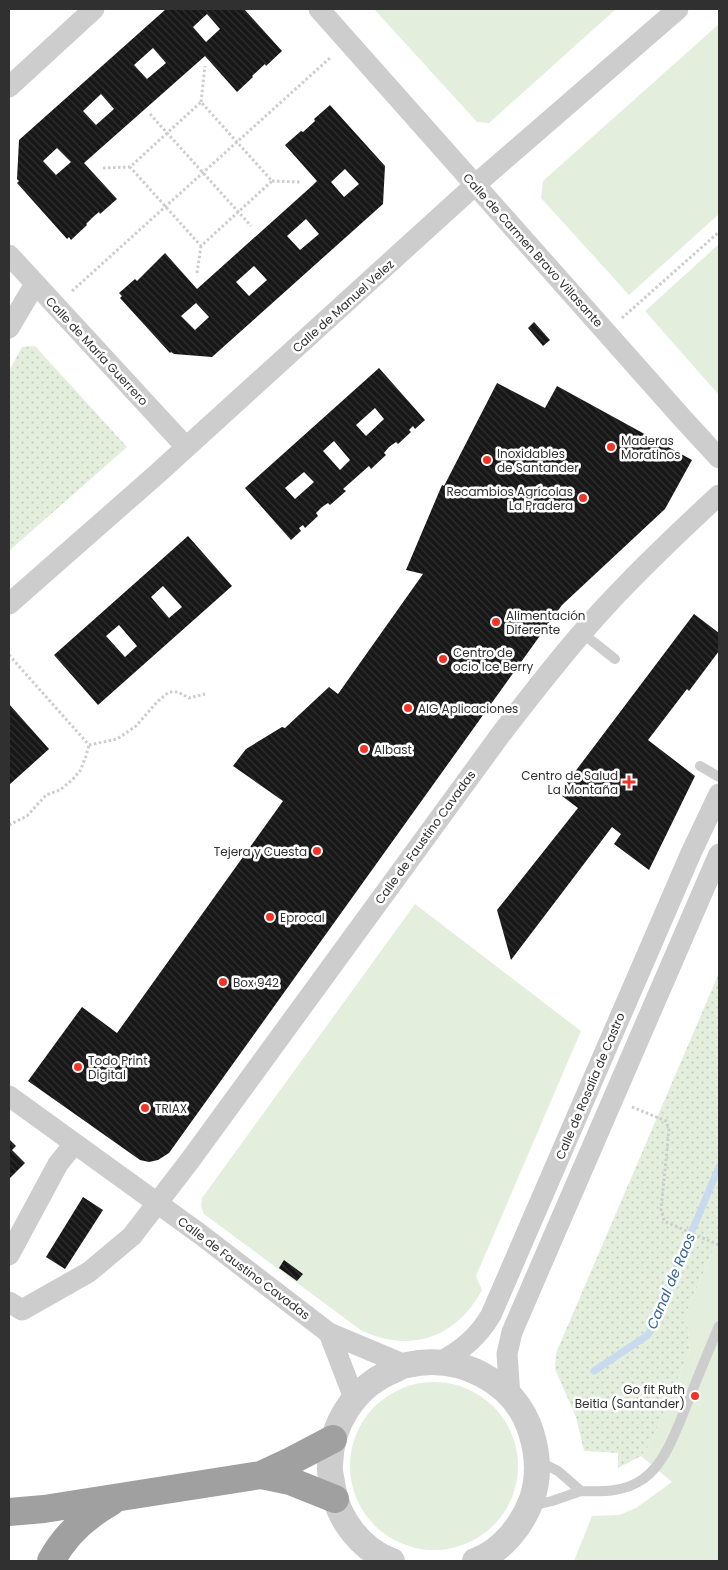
<svg xmlns="http://www.w3.org/2000/svg" width="728" height="1570" viewBox="0 0 728 1570" font-family="Poppins,sans-serif">
<style>
.green{fill:#e4eedd}
.park{fill:url(#park-dots)}
.lines{fill:none;stroke-linecap:round;stroke-linejoin:round}
.stream{stroke:#c8daef;stroke-width:7}
.building{fill:url(#building-back-hatch);fill-rule:evenodd}
.path{stroke:#cdcdcd;stroke-width:3;stroke-dasharray:2.5 2.5;stroke-linecap:butt}
.service{stroke:#cdcdcd;stroke-width:10}
.minor{stroke:#cdcdcd;stroke-width:21}
.tertiary{stroke:#cdcdcd;stroke-width:26}
.trunk{stroke:#a0a0a0;stroke-width:28}
.poi-dot{fill:#f23326;stroke:#fff;stroke-width:2}
.labels{text-anchor:middle;dominant-baseline:central;stroke-width:5;stroke-linejoin:round;paint-order:stroke}
.street-label{font-size:12px;fill:#303030;stroke:#fff}
.poi-label{font-size:12px;fill:#303030;stroke:#fff;text-anchor:start}
.water-label{font-size:14px;font-style:italic;fill:#376599;stroke:#fff}
</style>
<defs>
<pattern id="park-dots" width="8" height="8" patternUnits="userSpaceOnUse" patternTransform="scale(1.25)"><rect width="8" height="8" fill="#e4eedd"/><path d="M2 2h.1M6 6h.1" fill="none" stroke="#c4ccbe" stroke-width="1.8" stroke-linecap="round"/></pattern>
<pattern id="building-back-hatch" width="6" height="6" patternUnits="userSpaceOnUse" patternTransform="scale(1.25)"><rect width="6" height="6" fill="#171717"/><path d="M-1 5l2 2M0 0l6 6M5-1l2 2" fill="none" stroke="#303030"/></pattern>
</defs>
<rect width="100%" height="100%" fill="#fff"/>
<path class="green" d="M 374,9 L 616,9 L 489,123 L 477,122 Z
M 719,24 L 719,214 L 629,295 L 541,198 L 543,181 Z
M 719,244 L 719,395 L 645,311 Z
M 415,904 L 581,1031 L 476,1276 L 482,1290 C 456,1338 412,1353 362,1331 L 204,1214 L 201,1206 L 202,1198 Z
M 719,1237 L 719,1561 L 574,1561 L 592,1516 L 619,1515 L 636,1508 L 672,1482 L 641,1456 L 651,1443 L 690,1349 L 686,1313 Z
M350 1466a84 84 0 1 1 168 0a84 84 0 1 1-168 0Z"/>
<path class="park" d="M 35,346 L 127,447 L 9,551 L 9,371 L 22,347 Z
M 719,973 L 719,1237 L 686,1313 L 690,1349 L 651,1443 L 641,1456 L 618,1468 L 618,1453 L 584,1451 L 576,1417 L 555,1369 L 556,1353 Z"/>
<g class="lines">
<path class="stream" d="M 594,1371 L 648,1335 L 719,1167"/>
</g>
<path class="building" d="M 166,9 L 244,9 L 282,51 L 266,66 L 265,64 L 252,76 L 253,77 L 237,92 L 205,56 L 84,163 L 117,199 L 100,214 L 99,212 L 93,217 L 86,224 L 87,225 L 71,240 L 69,237 L 67,239 L 17,183 L 19,181 L 17,179 L 19,140 ZM 207,14 L 220,29 L 206,42 L 193,27 ZM 153,48 L 166,63 L 147,79 L 134,65 ZM 101,94 L 114,109 L 96,125 L 83,111 ZM 57,148 L 71,162 L 56,175 L 43,161 Z
M 330,105 L 385,166 L 383,204 L 212,357 L 174,354 L 171,352 L 170,353 L 120,298 L 122,296 L 119,293 L 135,279 L 137,281 L 165,253 L 197,289 L 313,185 L 317,181 L 285,145 L 301,131 L 303,132 L 315,121 L 314,119 ZM 345,169 L 359,184 L 344,197 L 331,182 ZM 306,219 L 319,234 L 300,250 L 287,236 ZM 254,266 L 267,280 L 249,296 L 236,282 ZM 196,303 L 209,317 L 195,330 L 181,316 Z
M 534,322 L 550,340 L 543,346 L 528,328 Z
M 379,368 L 425,420 L 415,429 L 413,426 L 409,430 L 411,432 L 398,444 L 396,442 L 389,447 L 384,453 L 386,455 L 371,469 L 369,466 L 343,489 L 346,491 L 330,505 L 328,503 L 322,507 L 316,513 L 318,516 L 305,528 L 303,525 L 299,528 L 301,531 L 291,540 L 245,488 ZM 375,408 L 384,419 L 366,436 L 356,425 ZM 334,441 L 350,460 L 340,470 L 323,451 ZM 304,472 L 314,482 L 295,499 L 285,488 Z
M 497,383 L 545,408 L 557,386 L 692,460 L 665,509 L 562,605 L 169,1153 L 158,1160 L 149,1162 L 140,1160 L 28,1081 L 82,1007 L 117,1033 L 283,801 L 233,766 L 246,749 L 282,727 L 285,728 L 329,687 L 338,694 L 423,574 L 406,570 L 442,485 L 444,486 Z
M 188,536 L 232,586 L 98,705 L 54,655 ZM 163,586 L 182,607 L 169,618 L 151,597 ZM 119,625 L 137,646 L 125,657 L 106,636 Z
M 694,614 L 719,633 L 719,651 L 689,691 L 687,689 L 648,740 L 695,776 L 649,870 L 614,844 L 621,834 L 612,827 L 511,960 L 497,910 L 578,808 L 562,796 L 566,792 L 562,789 Z
M 9,704 L 49,749 L 9,785 Z
M 9,1139 L 16,1146 L 12,1150 L 25,1163 L 9,1179 Z
M 83,1197 L 103,1210 L 65,1269 L 46,1257 Z
M 284,1260 L 303,1274 L 297,1281 L 279,1268 Z"/>
<g class="lines">
<path class="path" d="M 201,102 L 205,66
M 150,114 L 251,226
M 103,168 L 130,167 L 201,102 L 272,181 L 201,246 L 130,167
M 272,181 L 300,182
M 197,273 L 201,246
M 72,291 L 331,57
M 622,318 L 719,232
M 9,655 L 89,745
M 89,745 L 117,739 L 136,726 L 158,701 L 169,692 L 178,692 L 189,698 L 205,694
M 9,825 L 27,816 L 46,795 L 60,790 L 72,780 L 80,771 L 86,756 L 89,745
M 632,1107 L 666,1121 L 669,1130 L 661,1209 L 664,1221 L 719,1245"/>
<path class="service" d="M 582,633 L 615,659
M 700,766 L 719,777
M 581,1491 C 602,1492 625,1492 643,1479 C 667,1463 679,1422 690,1397 C 699,1373 709,1350 719,1326
M 532,1506 L 552,1501 L 581,1491 L 558,1471 L 538,1461"/>
<path class="minor" d="M 319,9 L 684,420 L 719,458
M 9,87 L 94,9
M 9,255 L 186,447
M 9,328 L 35,284
M 9,604 L 157,474 L 475,185 L 678,9
M 9,1096 L 200,1234 L 329,1333 L 405,1365
M 9,1255 L 58,1164 L 74,1144
M 9,1302 L 22,1310 L 89,1272 L 132,1236 L 191,1159 L 501,734 C 534,691 568,647 605,607 C 641,568 680,531 719,495
M 329,1333 L 354,1398
M 440,1362 C 462,1350 478,1337 491,1315 L 691,853 L 719,794
M 510,1396 L 507,1354 L 512,1332 L 719,854"/>
<path class="tertiary" d="M 392,1561 C 361,1550 338,1519 333,1488 C 332,1480 329,1472 330,1465 C 331,1425 353,1389 390,1372 C 395,1370 401,1366 407,1365 C 459,1353 515,1381 531,1432 C 538,1454 539,1478 532,1499 C 522,1526 502,1551 475,1561"/>
<path class="trunk" d="M 261,1475 L 290,1481 L 335,1499
M 9,1512 L 44,1509 L 261,1475 L 291,1461 L 333,1439
M 51,1561 C 65,1535 86,1516 111,1502"/>
</g>
<g class="poi-dot">
<circle cx="611" cy="447" r="5"/>
<circle cx="487" cy="460" r="5"/>
<circle cx="583" cy="498" r="5"/>
<circle cx="496" cy="622" r="5"/>
<circle cx="443" cy="659" r="5"/>
<circle cx="408" cy="708" r="5"/>
<circle cx="364" cy="749" r="5"/>
<path d="M626.5 774.5h5v5h5v5h-5v5h-5v-5h-5v-5h5z"/>
<circle cx="317" cy="851" r="5"/>
<circle cx="270" cy="917" r="5"/>
<circle cx="223" cy="982" r="5"/>
<circle cx="78" cy="1067" r="5"/>
<circle cx="145" cy="1108" r="5"/>
<circle cx="695" cy="1396" r="5"/>
</g>
<g class="labels">
<g class="street-label">
<text transform="translate(533 250) rotate(48)">Calle de Carmen Bravo Villasante</text>
<text transform="translate(343 306) rotate(-42)">Calle de Manuel Velez</text>
<text transform="translate(97 351) rotate(47)">Calle de María Guerrero</text>
<text transform="translate(425 837) rotate(-54)">Calle de Faustino Cavadas</text>
<text transform="translate(590 1086) rotate(-67)">Calle de Rosalía de Castro</text>
<text transform="translate(244 1268) rotate(37)">Calle de Faustino Cavadas</text>
</g>
<g class="poi-label">
<text x="621" y="440">Maderas<tspan x="621" dy="14">Moratinos</tspan></text>
<text x="497" y="453">Inoxidables<tspan x="497" dy="14">de Santander</tspan></text>
<text x="573" y="491" text-anchor="end">Recambios Agrícolas<tspan x="573" dy="14">La Pradera</tspan></text>
<text x="506" y="615">Alimentación<tspan x="506" dy="14">Diferente</tspan></text>
<text x="453" y="652">Centro de<tspan x="453" dy="14">ocio Ice Berry</tspan></text>
<text x="418" y="708">AIG Aplicaciones</text>
<text x="374" y="749">Albast</text>
<text x="618" y="775" text-anchor="end">Centro de Salud<tspan x="618" dy="14">La Montaña</tspan></text>
<text x="307" y="851" text-anchor="end">Tejera y Cuesta</text>
<text x="280" y="917">Eprocal</text>
<text x="233" y="982">Box 942</text>
<text x="88" y="1060">Todo Print<tspan x="88" dy="14">Digital</tspan></text>
<text x="155" y="1108">TRIAX</text>
<text x="685" y="1389" text-anchor="end">Go fit Ruth<tspan x="685" dy="14">Beitia (Santander)</tspan></text>
</g>
<g class="water-label">
<text transform="translate(671 1281) rotate(-67)">Canal de Raos</text>
</g>
</g>
<rect width="728" height="1570" fill="none" stroke="#303030" stroke-width="20"/>
</svg>
